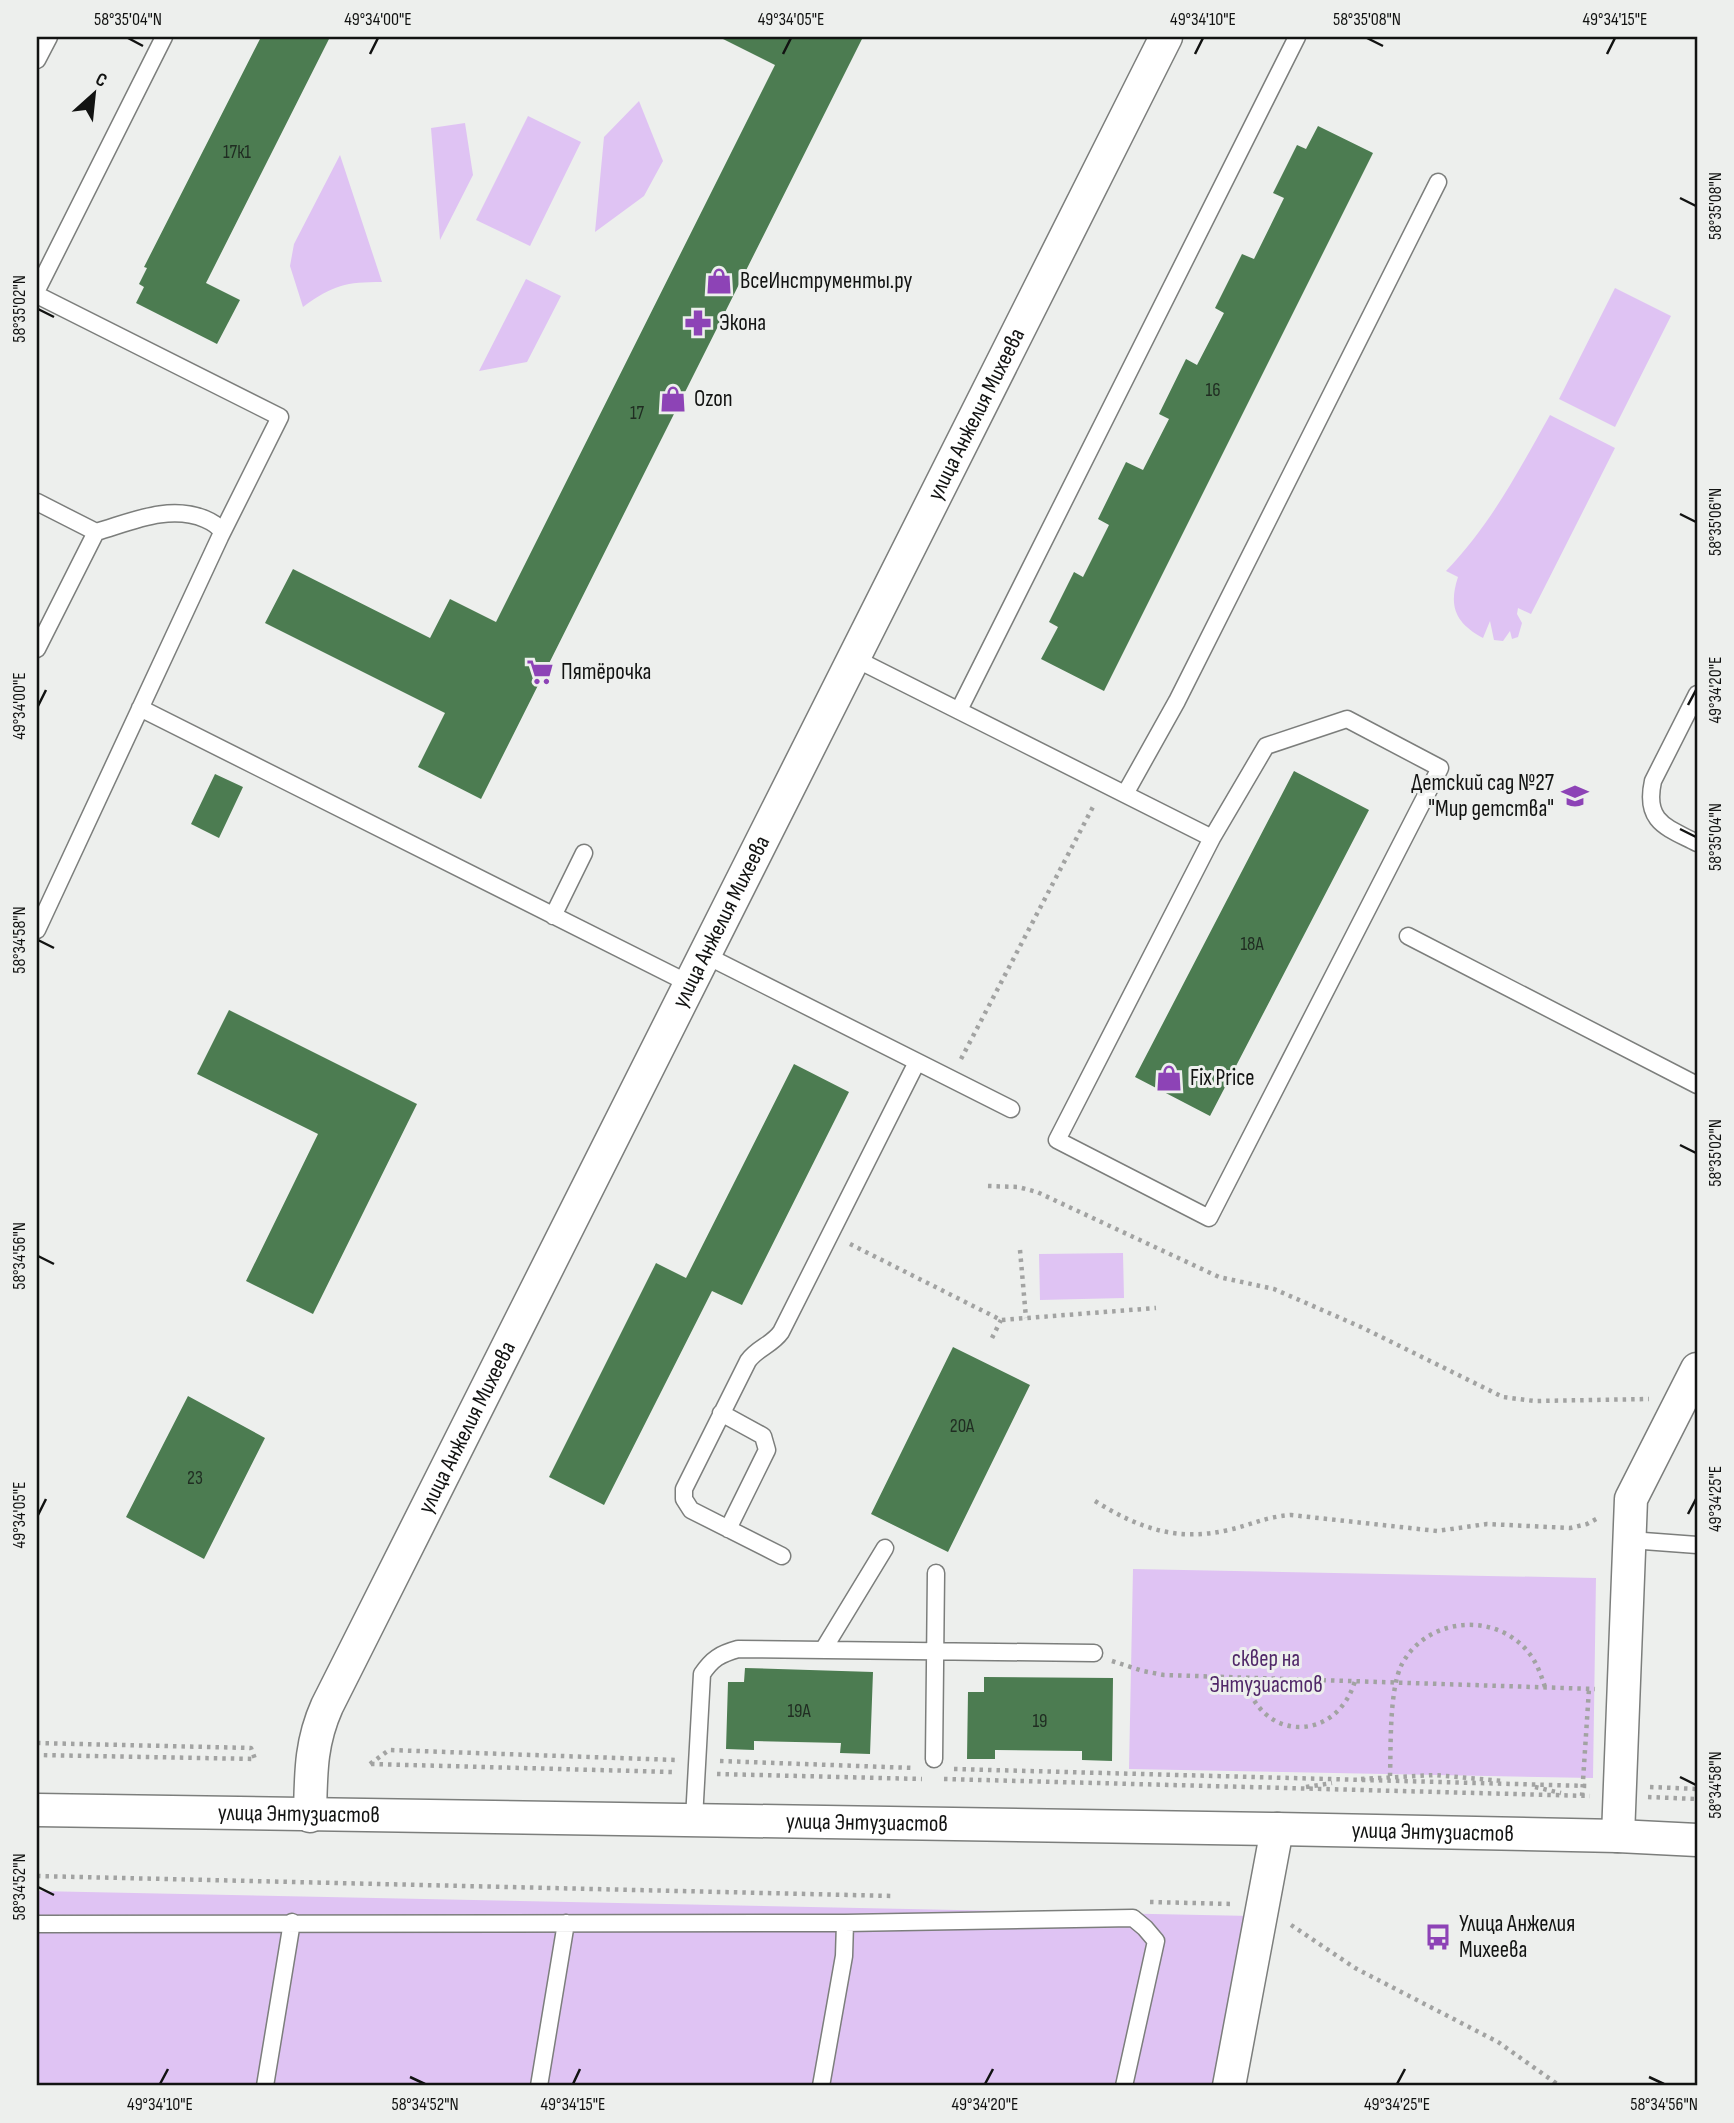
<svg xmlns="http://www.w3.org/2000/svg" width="1734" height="2123" viewBox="0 0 1734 2123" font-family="'Sofia Sans Condensed',sans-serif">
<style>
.green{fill:#dfc3f3}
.building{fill:#4c7c51}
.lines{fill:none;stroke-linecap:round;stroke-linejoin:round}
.service-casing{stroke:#7c7e7c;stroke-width:19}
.minor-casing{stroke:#7c7e7c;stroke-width:35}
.path{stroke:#a2a3a2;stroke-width:4.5;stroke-dasharray:3.5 5;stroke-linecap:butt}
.service{stroke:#fff;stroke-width:16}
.minor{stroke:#fff;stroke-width:32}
.ticks{fill:none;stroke:#121312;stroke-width:2.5}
.labels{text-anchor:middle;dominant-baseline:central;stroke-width:6;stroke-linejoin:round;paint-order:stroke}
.number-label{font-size:19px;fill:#202d22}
.poi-label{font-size:23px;fill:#121312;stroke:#edefed;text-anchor:start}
.street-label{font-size:23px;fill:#121312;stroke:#edefed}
.park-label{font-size:23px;fill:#502768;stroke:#edefed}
.neatline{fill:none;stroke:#121312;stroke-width:2.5}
.ticks-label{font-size:18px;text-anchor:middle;fill:#121312}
</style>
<rect width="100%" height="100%" fill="#edefed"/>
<path class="green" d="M 639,101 L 663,161 L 644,196 L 595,232 L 604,137 Z
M 528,116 L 581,142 L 530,246 L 476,220 Z
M 465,123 L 473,175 L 440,240 L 431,128 Z
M 340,155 L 382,282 C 346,282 333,285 303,307 L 290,266 L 294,244 Z
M 526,279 L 561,296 L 527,362 L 479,371 Z
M 1615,288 L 1671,316 L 1615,427 L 1559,399 Z
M 1550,415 L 1615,448 L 1531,614 L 1518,608 L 1517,614 L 1522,623 L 1518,637 L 1512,639 L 1510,631 L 1503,641 L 1494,640 L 1490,621 L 1483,638 C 1456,623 1448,607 1458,577 L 1446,571 C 1491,524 1518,472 1550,415 Z
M 1123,1253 L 1124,1298 L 1040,1300 L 1039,1254 Z
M 1133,1569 L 1596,1578 L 1593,1778 L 1129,1769 Z
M 37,1891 L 1252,1916 L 1223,2086 L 37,2086 Z"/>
<path class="building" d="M 261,37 L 330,37 L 206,283 L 240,300 L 217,344 L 136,303 L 144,287 L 139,284 L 147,268 L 144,267 Z
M 719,37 L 863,37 L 481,799 L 418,767 L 445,713 L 265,623 L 293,569 L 430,638 L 450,599 L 496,622 L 775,65 Z
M 1318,126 L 1373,153 L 1104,691 L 1041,659 L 1058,627 L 1049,622 L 1074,572 L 1083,577 L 1109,525 L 1098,519 L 1126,462 L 1143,470 L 1169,419 L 1159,414 L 1186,359 L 1197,365 L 1224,313 L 1215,308 L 1242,254 L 1254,259 L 1284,198 L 1273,193 L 1297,145 L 1306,149 Z
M 1294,771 L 1369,810 L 1210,1116 L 1135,1077 Z
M 215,774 L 243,787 L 219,838 L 191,824 Z
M 229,1010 L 417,1104 L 313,1314 L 246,1281 L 318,1134 L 197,1074 Z
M 794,1064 L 849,1092 L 742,1305 L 712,1291 L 604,1505 L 549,1477 L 656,1263 L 686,1278 Z
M 953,1347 L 1030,1385 L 948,1552 L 871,1514 Z
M 188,1396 L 265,1438 L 204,1559 L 126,1517 Z
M 745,1668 L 873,1672 L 870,1754 L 840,1753 L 841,1743 L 754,1741 L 754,1750 L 726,1749 L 728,1682 L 744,1682 Z
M 984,1677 L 1113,1678 L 1112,1761 L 1082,1760 L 1082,1751 L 995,1750 L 995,1759 L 967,1759 L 968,1692 L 984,1692 Z"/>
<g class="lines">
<g class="service-casing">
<path id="service" d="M 37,60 L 49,37
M 37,290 L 164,37
M 37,295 L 280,417 L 220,537 L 37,930
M 37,502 L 96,532 C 131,522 169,504 205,519 C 212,522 218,525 222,532 L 220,537
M 37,649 L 96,532
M 854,658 L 1212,838 L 1057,1140 L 1209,1218 L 1440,768 L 1347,719 L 1266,746 L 1212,838
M 1697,694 L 1653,781 C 1644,822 1666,827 1697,843
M 140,708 L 690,984
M 959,710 L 1297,37
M 1125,794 L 1177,701 L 1438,182
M 553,916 L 584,853
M 1408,936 L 1697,1085
M 705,955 L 1011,1109
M 721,1413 L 763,1436 L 767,1450 L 728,1529
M 1630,1540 L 1697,1545
M 782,1556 L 691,1510 L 684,1499 L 684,1489 L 748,1361 C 757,1348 772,1345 781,1332 L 917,1062
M 823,1650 L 885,1548
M 934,1759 L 936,1573
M 694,1819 L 702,1674 C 712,1659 720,1654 738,1649 L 1094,1653
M 37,1924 L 845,1923 L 1133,1918 L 1145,1928 L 1156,1941 L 1124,2086
M 265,2086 L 292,1922
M 539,2086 L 566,1923
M 821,2086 L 844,1956 L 845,1923"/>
</g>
<g class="minor-casing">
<g id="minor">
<path id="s1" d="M 37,1810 L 1277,1829 L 1618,1836 L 1697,1840"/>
<path id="s2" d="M 310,1816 C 311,1775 310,1744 327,1706 L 1166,37"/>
<path d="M 1618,1836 L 1631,1499 L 1697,1369"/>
<path d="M 1229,2086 L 1277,1829"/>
</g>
</g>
<path class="path" d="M 961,1059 L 1095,803
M 988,1186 L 1018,1187 L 1037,1192 L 1219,1277 L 1274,1289 L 1361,1327 L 1503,1397 L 1534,1401 L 1649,1399
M 850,1244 L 1001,1320 L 1156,1308
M 1020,1250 L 1026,1318
M 992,1338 L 1001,1320
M 1095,1501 C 1138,1528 1177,1542 1228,1530 C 1252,1525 1264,1517 1291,1515 L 1437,1531 L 1487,1524 L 1570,1528 L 1587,1524 L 1600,1517
M 1112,1661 L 1143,1671 L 1164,1675 L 1595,1689
M 1245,1677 C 1259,1742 1336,1744 1355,1681
M 37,1743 L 251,1748 L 255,1759 L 37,1755
M 720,1761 L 914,1768
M 370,1764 L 389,1750 L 676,1760
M 371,1764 L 673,1772
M 954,1769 L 1589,1786
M 717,1774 L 922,1779
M 1390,1776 C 1391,1747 1389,1689 1402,1664 C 1427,1617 1496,1611 1529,1653 C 1537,1663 1541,1675 1545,1687
M 944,1779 L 1590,1796
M 1361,1779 L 1435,1775 L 1503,1781
M 1306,1787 L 1332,1783
M 1535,1787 L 1561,1793
M 1650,1787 L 1697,1789
M 1582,1796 L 1589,1689
M 1648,1797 L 1697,1799
M 37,1876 L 893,1896
M 1150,1902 L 1233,1904
M 1291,1925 L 1355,1968 L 1498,2042 L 1560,2086"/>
<use href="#service" class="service"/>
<use href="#minor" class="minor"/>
</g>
<path class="ticks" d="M 128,38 L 143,46M 1367,38 L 1383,46M 370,54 L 378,38M 783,54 L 791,38M 1195,54 L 1203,38M 1607,54 L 1615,38M 1680,198 L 1696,206M 38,309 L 54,317M 1680,514 L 1696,522M 1688,705 L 1696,690M 38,706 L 46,690M 1680,829 L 1696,837M 38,940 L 54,948M 1680,1145 L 1696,1153M 38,1256 L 54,1264M 1688,1514 L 1696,1499M 38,1515 L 46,1499M 1680,1777 L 1696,1785M 38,1887 L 54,1895M 410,2077 L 425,2084M 1649,2077 L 1664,2084M 160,2084 L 168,2069M 573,2084 L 580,2069M 985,2084 L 993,2069M 1397,2084 L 1405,2069"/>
<defs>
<g id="shop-bare" transform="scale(2.1)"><path d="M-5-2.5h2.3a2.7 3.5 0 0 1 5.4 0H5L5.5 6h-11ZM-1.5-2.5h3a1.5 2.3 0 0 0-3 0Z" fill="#8d43b6" stroke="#edefed" stroke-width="2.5" paint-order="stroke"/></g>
<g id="pharmacy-bare" transform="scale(2.1)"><path d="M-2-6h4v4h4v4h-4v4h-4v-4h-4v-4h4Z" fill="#8d43b6" stroke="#edefed" stroke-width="2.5" paint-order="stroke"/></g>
<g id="supermarket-bare" transform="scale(2.1)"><path d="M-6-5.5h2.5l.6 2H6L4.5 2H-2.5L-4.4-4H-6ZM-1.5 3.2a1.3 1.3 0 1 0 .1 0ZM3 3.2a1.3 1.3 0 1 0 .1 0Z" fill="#8d43b6" stroke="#edefed" stroke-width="2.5" paint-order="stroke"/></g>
<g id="school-bare" transform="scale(2.1)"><path d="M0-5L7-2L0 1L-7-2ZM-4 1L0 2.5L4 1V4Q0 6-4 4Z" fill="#8d43b6" stroke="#edefed" stroke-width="2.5" paint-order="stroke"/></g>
<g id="bus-bare" transform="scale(2.1)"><path d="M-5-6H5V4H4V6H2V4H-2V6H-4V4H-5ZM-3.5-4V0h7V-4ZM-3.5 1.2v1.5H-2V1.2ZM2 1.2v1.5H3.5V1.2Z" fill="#8d43b6" stroke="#edefed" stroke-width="2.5" paint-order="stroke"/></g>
</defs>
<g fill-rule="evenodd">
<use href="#shop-bare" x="719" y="281"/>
<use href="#pharmacy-bare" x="698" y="323"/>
<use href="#shop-bare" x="673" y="399"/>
<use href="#supermarket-bare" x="540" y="672"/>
<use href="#school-bare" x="1575" y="796"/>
<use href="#shop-bare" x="1169" y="1078"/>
<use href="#bus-bare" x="1438" y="1937"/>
</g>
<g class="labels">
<g class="number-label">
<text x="237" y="152">17к1</text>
<text x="1213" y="390">16</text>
<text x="637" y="413">17</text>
<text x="1252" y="944">18А</text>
<text x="962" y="1426">20А</text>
<text x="195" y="1478">23</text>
<text x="799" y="1711">19А</text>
<text x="1040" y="1721">19</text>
</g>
<g class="poi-label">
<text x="740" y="281">ВсеИнструменты.ру</text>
<text x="719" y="323">Экона</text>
<text x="694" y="399">Ozon</text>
<text x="561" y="672">Пятёрочка</text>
<text x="1554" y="783" text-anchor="end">Детский сад №27<tspan x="1554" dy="26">"Мир детства"</tspan></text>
<text x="1190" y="1078">Fix Price</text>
<text x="1459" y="1924">Улица Анжелия<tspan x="1459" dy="26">Михеева</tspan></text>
</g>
<g class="street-label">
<text stroke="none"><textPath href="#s2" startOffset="1558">улица Анжелия Михеева</textPath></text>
<text stroke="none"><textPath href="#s2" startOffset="990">улица Анжелия Михеева</textPath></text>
<text stroke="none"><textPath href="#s2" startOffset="424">улица Анжелия Михеева</textPath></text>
<text stroke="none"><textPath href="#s1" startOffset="262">улица Энтузиастов</textPath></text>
<text stroke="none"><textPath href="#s1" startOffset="830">улица Энтузиастов</textPath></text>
<text stroke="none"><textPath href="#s1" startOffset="1396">улица Энтузиастов</textPath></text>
</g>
<g class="park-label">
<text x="1266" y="1659">сквер на<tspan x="1266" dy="26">Энтузиастов</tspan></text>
</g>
</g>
<rect width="1734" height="2123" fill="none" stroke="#edefed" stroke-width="77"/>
<g transform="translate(94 94) rotate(27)" stroke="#edefed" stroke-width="5" paint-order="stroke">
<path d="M0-5L12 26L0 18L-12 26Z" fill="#121312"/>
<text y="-10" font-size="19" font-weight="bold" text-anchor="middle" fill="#121312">С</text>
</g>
<rect x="38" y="38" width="1658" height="2046" class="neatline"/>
<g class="ticks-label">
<text x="128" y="25">58°35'04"N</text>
<text x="378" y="25">49°34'00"E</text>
<text x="791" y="25">49°34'05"E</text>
<text x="1203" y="25">49°34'10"E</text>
<text x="1367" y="25">58°35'08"N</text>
<text x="1615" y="25">49°34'15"E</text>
<text transform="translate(1715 206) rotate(-90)" y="6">58°35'08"N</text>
<text transform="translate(19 309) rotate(-90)" y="6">58°35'02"N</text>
<text transform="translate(1715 522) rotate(-90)" y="6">58°35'06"N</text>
<text transform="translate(1715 690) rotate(-90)" y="6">49°34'20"E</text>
<text transform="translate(19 706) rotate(-90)" y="6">49°34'00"E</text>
<text transform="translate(1715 837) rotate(-90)" y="6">58°35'04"N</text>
<text transform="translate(19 940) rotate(-90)" y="6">58°34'58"N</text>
<text transform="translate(1715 1153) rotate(-90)" y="6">58°35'02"N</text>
<text transform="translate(19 1256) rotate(-90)" y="6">58°34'56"N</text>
<text transform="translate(1715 1499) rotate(-90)" y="6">49°34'25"E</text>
<text transform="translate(19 1515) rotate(-90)" y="6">49°34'05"E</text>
<text transform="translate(1715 1785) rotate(-90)" y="6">58°34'58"N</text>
<text transform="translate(19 1887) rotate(-90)" y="6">58°34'52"N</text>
<text x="160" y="2110">49°34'10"E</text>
<text x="425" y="2110">58°34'52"N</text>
<text x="573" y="2110">49°34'15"E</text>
<text x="985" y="2110">49°34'20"E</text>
<text x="1397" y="2110">49°34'25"E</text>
<text x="1664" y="2110">58°34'56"N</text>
</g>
</svg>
